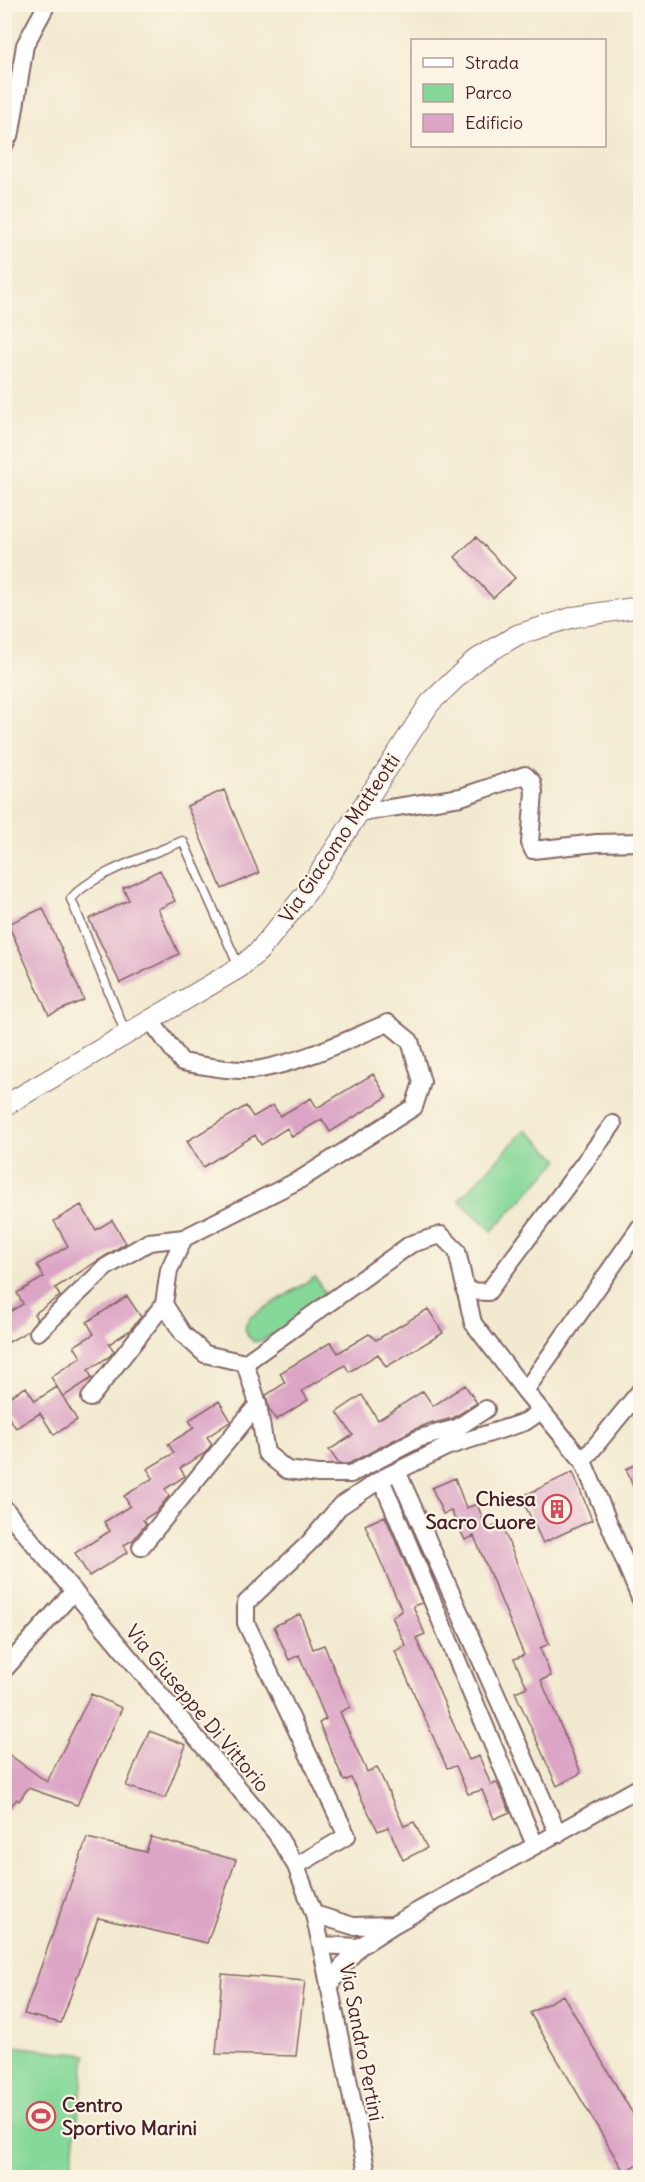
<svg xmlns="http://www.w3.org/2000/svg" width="645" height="2182" viewBox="0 0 645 2182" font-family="Delius,sans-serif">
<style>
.green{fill:#85d899;stroke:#687c62;stroke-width:1.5}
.building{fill:#dca5c6}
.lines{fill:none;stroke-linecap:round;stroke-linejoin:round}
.service-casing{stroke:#856665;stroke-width:11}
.minor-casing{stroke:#856665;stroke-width:20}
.tertiary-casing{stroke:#856665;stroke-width:22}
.service{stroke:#fff;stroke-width:8}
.minor{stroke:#fff;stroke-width:16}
.tertiary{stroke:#fff;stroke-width:20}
.labels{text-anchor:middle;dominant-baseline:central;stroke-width:4.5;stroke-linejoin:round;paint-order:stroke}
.street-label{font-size:20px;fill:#4a1f2b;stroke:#fcf5e5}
.poi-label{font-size:20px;font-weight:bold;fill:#4a1f2b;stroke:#fcf5e5;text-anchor:end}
</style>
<rect width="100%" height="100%" fill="#fcf5e5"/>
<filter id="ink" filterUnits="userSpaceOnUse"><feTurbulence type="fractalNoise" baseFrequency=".0167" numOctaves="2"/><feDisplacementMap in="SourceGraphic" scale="12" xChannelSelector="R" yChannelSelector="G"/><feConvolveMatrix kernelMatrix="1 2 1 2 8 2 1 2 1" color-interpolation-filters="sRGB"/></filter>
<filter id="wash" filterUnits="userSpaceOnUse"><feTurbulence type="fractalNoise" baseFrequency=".008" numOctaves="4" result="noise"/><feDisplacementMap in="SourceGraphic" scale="24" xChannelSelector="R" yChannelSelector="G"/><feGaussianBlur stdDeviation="1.35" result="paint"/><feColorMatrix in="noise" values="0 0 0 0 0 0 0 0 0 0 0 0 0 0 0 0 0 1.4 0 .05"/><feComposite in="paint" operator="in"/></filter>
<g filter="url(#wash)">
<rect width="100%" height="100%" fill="#f2ead0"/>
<path class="green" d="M 526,1129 L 559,1160 L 492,1231 L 459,1200 Z
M 315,1277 L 329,1300 L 264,1340 L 254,1342 L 248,1336 L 245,1328 L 249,1318 Z
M 5,2045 L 86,2055 L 70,2177 L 5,2177 Z"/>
<g id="blocks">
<path class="building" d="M 476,537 L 515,578 L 493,598 L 455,557 Z
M 224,790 L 259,873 L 222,889 L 187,806 Z
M 160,870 L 175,901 L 158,909 L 179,954 L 120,983 L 89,919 L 129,900 L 123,888 Z
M 43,908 L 84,1000 L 49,1015 L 8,924 Z
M 373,1074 L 387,1097 L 330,1132 L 322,1119 L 292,1137 L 287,1128 L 261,1145 L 255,1135 L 203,1167 L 187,1141 L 246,1106 L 253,1117 L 273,1105 L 280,1116 L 311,1098 L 317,1108 Z
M 81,1205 L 96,1230 L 112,1220 L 126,1243 L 55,1288 L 60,1296 L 34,1314 L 37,1319 L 28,1331 L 9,1342 L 4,1334 L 4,1315 L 23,1304 L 17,1293 L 44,1277 L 37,1265 L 68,1246 L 54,1221 Z
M 127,1296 L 141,1317 L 129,1331 L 109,1344 L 114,1351 L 110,1356 L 88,1370 L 92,1378 L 63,1397 L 51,1377 L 81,1357 L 74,1346 L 94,1334 L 87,1322 Z
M 428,1309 L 443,1333 L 386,1367 L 378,1354 L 349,1372 L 345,1365 L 302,1391 L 308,1400 L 276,1420 L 269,1409 L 266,1395 L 285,1383 L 280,1373 L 331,1342 L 338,1353 L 369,1334 L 376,1340 Z
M 465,1385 L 477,1403 L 453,1418 L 434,1423 L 433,1422 L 415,1429 L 348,1464 L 339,1464 L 329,1450 L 353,1435 L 337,1412 L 362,1395 L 378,1420 L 423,1391 L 433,1406 Z
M 26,1387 L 35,1401 L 57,1387 L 77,1420 L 54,1435 L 40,1413 L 16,1428 L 4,1411 L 4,1400 Z
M 219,1401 L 231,1421 L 207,1437 L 212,1444 L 205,1453 L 180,1468 L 185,1476 L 165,1489 L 169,1496 L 157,1511 L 143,1520 L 146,1524 L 133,1540 L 124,1545 L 128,1552 L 89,1576 L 75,1553 L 110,1531 L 104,1522 L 130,1506 L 124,1496 L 153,1478 L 147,1469 L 174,1453 L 168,1444 L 194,1428 L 189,1420 Z
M 640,1463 L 640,1503 L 626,1469 Z
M 573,1472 L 592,1520 L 543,1543 L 521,1497 Z
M 455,1478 L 466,1508 L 477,1504 L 487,1530 L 501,1523 L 549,1644 L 540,1648 L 551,1676 L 541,1680 L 581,1773 L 557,1786 L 515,1692 L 527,1687 L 514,1659 L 524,1655 L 474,1536 L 465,1540 L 451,1511 L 443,1514 L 432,1488 Z
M 385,1516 L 422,1603 L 413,1606 L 425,1634 L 416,1638 L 469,1760 L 479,1756 L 491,1785 L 497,1783 L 510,1812 L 494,1819 L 482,1790 L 468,1794 L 456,1766 L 447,1768 L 395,1651 L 406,1646 L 392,1617 L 402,1611 L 365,1525 Z
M 300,1614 L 313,1649 L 324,1645 L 350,1707 L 340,1712 L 367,1772 L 377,1767 L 404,1826 L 414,1822 L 427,1848 L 403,1860 L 388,1827 L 378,1831 L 351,1778 L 344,1781 L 319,1723 L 326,1719 L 299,1655 L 289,1660 L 274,1626 Z
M 91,1694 L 122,1708 L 77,1805 L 28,1788 L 19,1801 L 17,1799 L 4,1814 L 4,1751 L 47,1782 Z
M 149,1731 L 186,1745 L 165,1798 L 126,1786 Z
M 151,1837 L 236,1860 L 207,1943 L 98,1918 L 61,2023 L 24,2014 L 87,1838 L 146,1852 Z
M 222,1974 L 305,1981 L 296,2056 L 216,2054 Z
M 563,1995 L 640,2126 L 640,2163 L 624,2172 L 530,2013 Z"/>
</g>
</g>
<g filter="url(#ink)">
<use href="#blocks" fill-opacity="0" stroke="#856665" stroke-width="1.5"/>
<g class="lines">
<g class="service-casing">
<path id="service" d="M 126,1034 L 71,899 C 90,874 153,854 183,841 L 239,967"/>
</g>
<g class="minor-casing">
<path id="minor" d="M 4,145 L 11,132 L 25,45 L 47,4
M 358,813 L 461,797 L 525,775 L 532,782 L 534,792 L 530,843 L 533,850 L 597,843 L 640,842
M 184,1238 L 169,1270 L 164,1304 L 183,1334 L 205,1354 L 245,1363 L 411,1244 L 441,1235 L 457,1251 L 473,1323 L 525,1391 L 583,1461 L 640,1598
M 465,1291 L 488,1292 L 613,1124
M 38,1332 L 106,1267 L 149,1242 L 184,1238 L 301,1179 L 414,1107 L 422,1082 L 410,1041 L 388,1023 C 347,1040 305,1061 261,1069 C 240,1073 204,1066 182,1062 L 150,1020
M 245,1363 L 258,1404 L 266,1453 L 287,1470 L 318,1474 L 351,1474 L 420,1438 L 457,1428 L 486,1409
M 525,1391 L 640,1227
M 90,1398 L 164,1304
M 583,1461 L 640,1391
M 397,1471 L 558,1834
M 381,1479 L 535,1845
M 4,1508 L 276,1833 L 296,1866 L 314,1914 L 321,1945 L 368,2178
M 141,1547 L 258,1404
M 4,1670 L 74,1591
M 296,1866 L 347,1836 L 246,1623 L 246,1603 L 309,1543 L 339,1507 L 381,1479 L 446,1447 L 525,1422 L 541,1411
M 314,1914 L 353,1926 L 392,1925
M 321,1945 L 359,1947 L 393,1925 L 640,1787
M 329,1987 L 341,1968 L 359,1947"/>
</g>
<g class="tertiary-casing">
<path id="tertiary" d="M 4,1106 L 239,968 L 259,951 L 307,892 L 430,703 L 474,661 L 517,635 L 574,617 L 640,607"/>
</g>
<use href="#service" class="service"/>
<use href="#minor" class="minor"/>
<use href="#tertiary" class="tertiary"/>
</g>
</g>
<defs>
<g id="building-ring" transform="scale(1.5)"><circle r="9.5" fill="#fcf5e5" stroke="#d1495b" stroke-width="1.5"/><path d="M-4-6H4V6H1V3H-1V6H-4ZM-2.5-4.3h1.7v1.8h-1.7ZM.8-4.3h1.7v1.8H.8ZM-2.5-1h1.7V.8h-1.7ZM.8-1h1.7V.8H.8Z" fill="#d1495b"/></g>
<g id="stadium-ring" transform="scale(1.5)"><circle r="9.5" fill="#fcf5e5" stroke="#d1495b" stroke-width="1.5"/><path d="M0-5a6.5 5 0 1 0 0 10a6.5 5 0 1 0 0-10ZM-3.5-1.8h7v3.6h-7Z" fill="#d1495b"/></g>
</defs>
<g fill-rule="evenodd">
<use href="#building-ring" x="557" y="1509"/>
<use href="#stadium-ring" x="41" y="2116"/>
</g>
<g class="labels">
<g class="street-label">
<text transform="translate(339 838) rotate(-56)">Via Giacomo Matteotti</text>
<text transform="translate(198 1708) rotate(50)">Via Giuseppe Di Vittorio</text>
<text transform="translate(362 2042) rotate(79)">Via Sandro Pertini</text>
</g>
<g class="poi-label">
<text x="536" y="1498">Chiesa<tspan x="536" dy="23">Sacro Cuore</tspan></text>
<text x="62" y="2104" text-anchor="start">Centro<tspan x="62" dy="23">Sportivo Marini</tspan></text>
</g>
</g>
<rect width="645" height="2182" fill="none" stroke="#fcf5e5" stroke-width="24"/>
<rect x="411" y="39" width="195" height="108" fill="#fcf5e5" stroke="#b59f9b" stroke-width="1.5"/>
<rect x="423" y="58" width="30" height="9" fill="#ffffff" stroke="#b59f9b" stroke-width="1.5"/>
<text x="465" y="69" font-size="18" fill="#4a1f2b">Strada</text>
<rect x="423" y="84" width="30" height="18" fill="#85d899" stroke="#b59f9b" stroke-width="1.5"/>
<text x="465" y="99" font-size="18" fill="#4a1f2b">Parco</text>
<rect x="423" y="114" width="30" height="18" fill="#dca5c6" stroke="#b59f9b" stroke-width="1.5"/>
<text x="465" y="129" font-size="18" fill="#4a1f2b">Edificio</text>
</svg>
